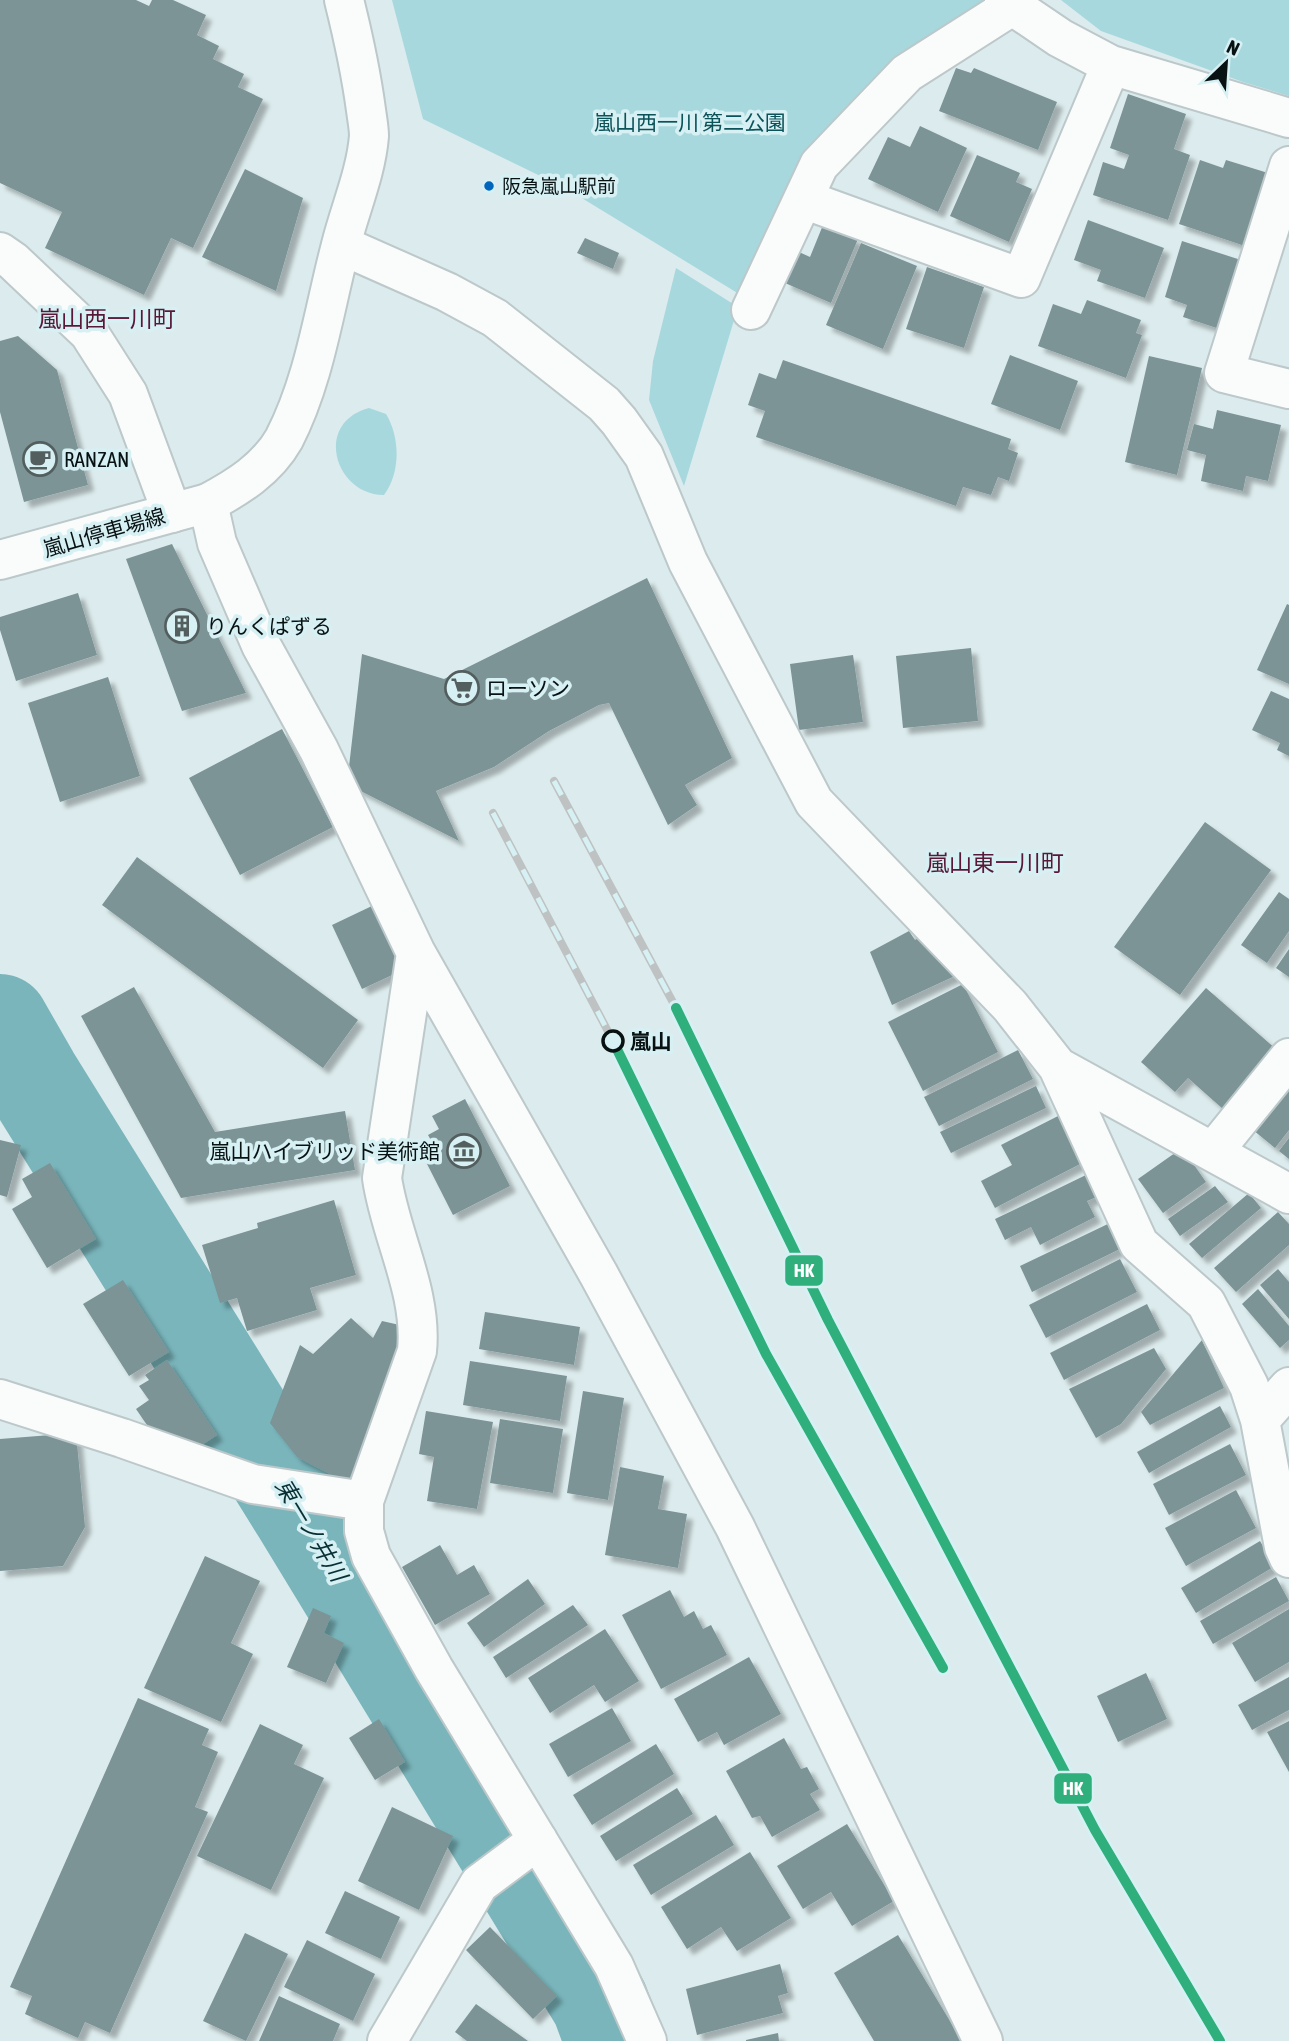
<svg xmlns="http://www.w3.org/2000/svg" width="1289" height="2041" viewBox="0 0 1289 2041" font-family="'Asap Condensed','Noto Sans JP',sans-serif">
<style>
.green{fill:#a7d8dd}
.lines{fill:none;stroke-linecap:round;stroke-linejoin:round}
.river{stroke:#79b5bb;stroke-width:98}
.building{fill:#7b9496;filter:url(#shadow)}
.minor-casing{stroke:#bcc8c9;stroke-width:42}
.major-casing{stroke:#bcc8c9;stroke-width:42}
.minor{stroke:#fafcfc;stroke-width:38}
.major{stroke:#fafcfc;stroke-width:38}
.rail-casing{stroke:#bec2c2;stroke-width:8}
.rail{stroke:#d6f0f3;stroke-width:5;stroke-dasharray:16;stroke-linecap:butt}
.rail-1-casing{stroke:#d6f0f3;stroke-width:16}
.rail-1{stroke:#2faf7c;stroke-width:10}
.bus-dot{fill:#0065bd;stroke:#d6f0f3;stroke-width:2.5}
.stop-dot{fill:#d6f0f3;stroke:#091213;stroke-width:3.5}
.labels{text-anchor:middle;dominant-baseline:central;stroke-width:7;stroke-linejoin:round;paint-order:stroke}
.bus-label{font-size:19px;fill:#091213;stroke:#d6f0f3;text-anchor:start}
.park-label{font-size:21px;fill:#0c5259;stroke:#d6f0f3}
.poi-label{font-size:21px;fill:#091213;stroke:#d6f0f3;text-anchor:start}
.street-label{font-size:21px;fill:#091213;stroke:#d6f0f3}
.stop-label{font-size:21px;font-weight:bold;fill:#091213;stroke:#d6f0f3;text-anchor:start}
.neighbourhood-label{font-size:23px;fill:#581837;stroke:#d6f0f3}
.water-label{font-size:23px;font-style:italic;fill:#083034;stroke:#d6f0f3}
.line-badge{stroke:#d6f0f3;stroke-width:2.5}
.badge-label{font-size:19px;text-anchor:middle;font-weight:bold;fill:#fff}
</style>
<defs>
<filter id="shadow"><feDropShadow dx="6" dy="6" stdDeviation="2" flood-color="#0004"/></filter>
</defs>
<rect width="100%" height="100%" fill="#dcebed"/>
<path class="green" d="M 392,0 L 992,0 L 902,61 L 744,297 L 567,189 L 423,119 Z
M 1061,0 L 1289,0 L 1289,96 L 1243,82 L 1101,31 Z
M 676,268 L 738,307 L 684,486 L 649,400 L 653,361 Z
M 369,408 L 386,414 C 400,437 401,472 384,495 C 335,495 313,423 369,408 Z"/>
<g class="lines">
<path class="river" d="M 0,1023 L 31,1077 L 301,1512 L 600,2003 L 614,2041"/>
</g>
<path class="building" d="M 0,0 L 136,0 L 149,6 L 152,0 L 173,0 L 206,15 L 197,35 L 219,46 L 213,59 L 244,74 L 238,87 L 263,99 L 193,248 L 171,238 L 144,295 L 45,248 L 62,212 L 0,183 Z
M 956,68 L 971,73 L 974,68 L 1057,102 L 1038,150 L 939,111 Z
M 1128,94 L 1186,114 L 1174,149 L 1190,155 L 1168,220 L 1093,195 L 1103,162 L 1124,169 L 1129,155 L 1110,148 Z
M 920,126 L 967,148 L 938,212 L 868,179 L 888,137 L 910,147 Z
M 977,155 L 1020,173 L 1016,182 L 1032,189 L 1009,242 L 950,216 Z
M 1200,160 L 1223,168 L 1226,160 L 1268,173 L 1245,246 L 1179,224 Z
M 245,169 L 303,198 L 276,291 L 202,257 Z
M 1088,220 L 1164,248 L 1145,298 L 1097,281 L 1101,270 L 1074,260 Z
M 823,225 L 858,239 L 831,303 L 785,283 L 799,252 L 810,257 Z
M 585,238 L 619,253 L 613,269 L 577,253 Z
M 1182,241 L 1244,261 L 1223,330 L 1183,317 L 1187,305 L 1165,297 Z
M 861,243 L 917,266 L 883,349 L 826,325 Z
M 927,267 L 984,287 L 964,348 L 906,329 Z
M 1087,300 L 1141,320 L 1136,333 L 1142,335 L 1126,378 L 1038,346 L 1053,304 L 1081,314 Z
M 18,336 L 57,370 L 88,485 L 24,502 L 0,412 L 0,341 Z
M 1010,355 L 1078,381 L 1060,430 L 991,404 Z
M 1149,356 L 1202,368 L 1177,475 L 1125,462 Z
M 783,360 L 1011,439 L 1008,449 L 1018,453 L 1009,481 L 998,477 L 991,495 L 963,487 L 956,506 L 756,437 L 765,411 L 748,405 L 759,373 L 776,379 Z
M 1217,410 L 1281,425 L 1268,481 L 1246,476 L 1243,491 L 1201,481 L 1206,455 L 1187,450 L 1194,424 L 1213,429 Z
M 172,544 L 246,693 L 182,711 L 126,559 Z
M 647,578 L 732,758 L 685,785 L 697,805 L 668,825 L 609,703 L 599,705 L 549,731 L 494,767 L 436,791 L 459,841 L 347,784 L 362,654 L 444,679 Z
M 78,593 L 97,655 L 16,681 L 0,630 L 0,617 Z
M 1287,604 L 1289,605 L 1289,684 L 1257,670 Z
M 971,648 L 978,721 L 903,728 L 896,656 Z
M 853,655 L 863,722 L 799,730 L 790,664 Z
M 108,677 L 140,776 L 60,802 L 28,703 Z
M 1271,691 L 1289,699 L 1289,756 L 1277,750 L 1280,743 L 1252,730 Z
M 282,729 L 333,827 L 240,875 L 189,778 Z
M 1205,822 L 1271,870 L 1180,995 L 1114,947 Z
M 137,857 L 358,1020 L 323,1068 L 102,905 Z
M 1279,892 L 1289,899 L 1289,931 L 1267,963 L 1241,945 Z
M 374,905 L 403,970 L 362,989 L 332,925 Z
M 909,931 L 915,940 L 925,934 L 957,975 L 892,1005 L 870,952 Z
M 1289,949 L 1289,977 L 1276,968 Z
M 963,984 L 998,1052 L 923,1091 L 888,1022 Z
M 134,987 L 215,1132 L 345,1111 L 355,1170 L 181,1198 L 81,1016 Z
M 1206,988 L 1276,1049 L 1223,1109 L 1188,1078 L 1175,1092 L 1141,1062 Z
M 1018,1050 L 1033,1079 L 939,1126 L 924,1097 Z
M 1036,1086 L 1046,1108 L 951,1153 L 940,1132 Z
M 1289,1086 L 1289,1130 L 1275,1148 L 1253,1130 Z
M 465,1099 L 510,1186 L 453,1215 L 423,1156 L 436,1149 L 428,1135 L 439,1129 L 432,1116 Z
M 1060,1115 L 1084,1162 L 995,1208 L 981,1181 L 1012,1165 L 1001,1145 Z
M 1289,1138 L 1289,1159 L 1279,1151 Z
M 0,1140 L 21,1145 L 7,1197 L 0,1195 Z
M 1182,1148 L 1206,1182 L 1163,1213 L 1138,1179 Z
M 50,1163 L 96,1239 L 47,1268 L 12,1209 L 32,1197 L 22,1179 Z
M 1088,1174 L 1099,1196 L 1087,1201 L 1095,1217 L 1040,1245 L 1031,1227 L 1005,1240 L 995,1219 Z
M 1215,1186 L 1228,1202 L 1180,1236 L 1168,1219 Z
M 1249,1193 L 1261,1208 L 1202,1258 L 1189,1244 Z
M 334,1200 L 356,1275 L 310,1288 L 317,1310 L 247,1331 L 237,1298 L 220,1303 L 202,1245 L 258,1228 L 257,1223 Z
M 1278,1212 L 1289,1224 L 1289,1245 L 1236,1292 L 1214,1268 Z
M 1112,1222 L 1124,1247 L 1032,1292 L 1020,1266 Z
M 1120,1259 L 1137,1292 L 1046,1338 L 1029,1305 Z
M 1278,1269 L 1289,1282 L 1289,1319 L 1260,1285 Z
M 123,1280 L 169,1352 L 129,1376 L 83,1304 Z
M 1258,1289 L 1289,1326 L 1289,1340 L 1280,1348 L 1242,1304 Z
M 1147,1304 L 1160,1330 L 1064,1380 L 1050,1353 Z
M 485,1312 L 580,1327 L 574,1365 L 479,1349 Z
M 351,1318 L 373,1338 L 382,1321 L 404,1326 L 408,1349 L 355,1487 L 297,1457 L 270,1423 L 300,1345 L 313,1354 Z
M 1202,1340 L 1224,1388 L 1150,1425 L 1141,1412 Z
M 1154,1348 L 1166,1369 L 1121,1424 L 1096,1438 L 1069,1389 Z
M 167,1360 L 217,1435 L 187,1455 L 160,1444 L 136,1409 L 149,1400 L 139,1386 L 149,1380 L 145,1375 Z
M 470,1361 L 567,1376 L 560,1421 L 463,1405 Z
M 583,1391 L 624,1398 L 608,1500 L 567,1493 Z
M 1220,1406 L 1231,1427 L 1149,1473 L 1137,1452 Z
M 426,1411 L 493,1422 L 477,1509 L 427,1501 L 434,1457 L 419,1454 Z
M 500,1419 L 563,1429 L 553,1493 L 490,1483 Z
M 76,1433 L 85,1527 L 63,1566 L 0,1571 L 0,1439 Z
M 1230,1444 L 1246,1475 L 1169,1515 L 1153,1484 Z
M 620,1467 L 664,1476 L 658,1509 L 687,1514 L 678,1568 L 605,1555 Z
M 1236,1490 L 1256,1528 L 1186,1566 L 1165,1528 Z
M 1260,1541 L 1275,1566 L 1196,1613 L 1181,1588 Z
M 440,1545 L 457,1575 L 474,1565 L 490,1594 L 435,1625 L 402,1567 Z
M 205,1556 L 260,1581 L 231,1643 L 253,1654 L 221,1722 L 144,1688 Z
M 1276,1577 L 1289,1601 L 1213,1644 L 1200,1621 Z
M 528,1579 L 545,1604 L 484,1647 L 467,1623 Z
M 670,1590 L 684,1617 L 694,1611 L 703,1629 L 711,1625 L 727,1655 L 661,1689 L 622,1615 Z
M 573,1605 L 588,1625 L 506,1678 L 493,1657 Z
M 313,1608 L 331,1616 L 324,1633 L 344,1643 L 326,1683 L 287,1667 Z
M 1289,1609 L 1289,1662 L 1255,1682 L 1232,1643 Z
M 605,1629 L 639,1681 L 605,1702 L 594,1685 L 550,1713 L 528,1678 Z
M 749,1657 L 781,1714 L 724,1745 L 717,1732 L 698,1742 L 674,1699 Z
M 1146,1673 L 1167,1719 L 1118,1742 L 1097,1696 Z
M 1289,1677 L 1289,1710 L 1252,1730 L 1238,1705 Z
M 138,1698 L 209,1729 L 202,1745 L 218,1752 L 195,1807 L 208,1812 L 110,2033 L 85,2022 L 78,2038 L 25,2014 L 32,1996 L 10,1987 Z
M 612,1708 L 631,1741 L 568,1777 L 549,1744 Z
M 379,1719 L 405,1762 L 375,1780 L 349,1738 Z
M 1289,1721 L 1289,1772 L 1267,1732 Z
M 260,1724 L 303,1745 L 294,1764 L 324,1778 L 271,1890 L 197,1856 Z
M 784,1738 L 801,1769 L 807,1767 L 819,1789 L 810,1794 L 820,1810 L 772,1837 L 760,1816 L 752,1818 L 726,1771 Z
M 656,1744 L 674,1774 L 592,1825 L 573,1795 Z
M 677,1788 L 693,1814 L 616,1861 L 600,1836 Z
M 392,1807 L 453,1836 L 419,1910 L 358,1881 Z
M 716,1815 L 734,1845 L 651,1895 L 633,1865 Z
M 847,1824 L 894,1901 L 852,1926 L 831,1892 L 803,1909 L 777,1866 Z
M 750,1852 L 791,1918 L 737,1951 L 721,1927 L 687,1949 L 661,1907 Z
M 345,1891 L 400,1917 L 381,1959 L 325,1933 Z
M 490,1927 L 557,1996 L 533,2019 L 466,1950 Z
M 245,1933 L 288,1954 L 246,2041 L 203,2021 Z
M 898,1935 L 962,2041 L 874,2041 L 834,1973 Z
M 307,1940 L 375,1974 L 353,2021 L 284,1987 Z
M 780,1964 L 788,1993 L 778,1996 L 783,2013 L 697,2035 L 686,1989 Z
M 279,1996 L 340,2024 L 333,2041 L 259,2041 Z
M 476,2004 L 528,2041 L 467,2041 L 455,2032 Z
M 778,2033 L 779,2041 L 746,2041 L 746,2040 Z"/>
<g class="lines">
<g class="minor-casing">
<path id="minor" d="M 344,0 C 353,36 361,73 366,110 C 367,118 369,128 369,136 C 366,173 350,209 341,245 C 324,309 315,379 284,439 C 267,469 238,487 208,503 L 217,543 L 261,645 L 319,750 L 416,953 L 382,1178 C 390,1235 423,1292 417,1351 L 364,1501 L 364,1531 L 371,1556 L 434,1669 L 614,1966 L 647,2041
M 1004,0 L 1060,38 L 1111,65 L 1289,118
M 1289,166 L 1224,373 L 1289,389
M 803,199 L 1021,278 L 1111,65
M 341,245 L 447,292 L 495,318 L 604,404 L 619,421 L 644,456 L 688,562 L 814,802 L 1010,1006 L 1058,1067 L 1139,1244 L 1206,1303 L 1249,1386 L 1260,1420 L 1284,1547 L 1289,1558
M 0,252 L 13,261 L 89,333 L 128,394 L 172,513
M 751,310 L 819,165 L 907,73 L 1012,6
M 416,953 L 599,1275 L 735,1527 L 983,2041
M 1058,1067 L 1289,1194
M 1213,1152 L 1289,1058
M 0,1399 L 122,1438 L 253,1484 L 364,1501
M 1260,1420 L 1289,1387
M 387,2041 L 479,1884 L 538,1840"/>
</g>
<g class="major-casing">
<path id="major" d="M 0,560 L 208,503"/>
</g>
<use href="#minor" class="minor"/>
<use href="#major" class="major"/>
<g class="rail-casing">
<path id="rail" d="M 554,781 L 676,1008
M 493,813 L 612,1039"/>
</g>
<use href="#rail" class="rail"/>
<g class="rail-1-casing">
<path id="rail-1" d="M 676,1008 L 828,1320 L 1095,1830 L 1220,2041
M 612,1039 L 766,1354 L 943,1668"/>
</g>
<use href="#rail-1" class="rail-1"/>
</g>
<defs>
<g id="cafe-ring" transform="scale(1.75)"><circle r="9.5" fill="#d6f0f3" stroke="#535e5f" stroke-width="1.5"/><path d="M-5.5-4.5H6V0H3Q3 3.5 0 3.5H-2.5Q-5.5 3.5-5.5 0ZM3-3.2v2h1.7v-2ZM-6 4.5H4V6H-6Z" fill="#535e5f"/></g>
<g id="building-ring" transform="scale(1.75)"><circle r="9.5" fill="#d6f0f3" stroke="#535e5f" stroke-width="1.5"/><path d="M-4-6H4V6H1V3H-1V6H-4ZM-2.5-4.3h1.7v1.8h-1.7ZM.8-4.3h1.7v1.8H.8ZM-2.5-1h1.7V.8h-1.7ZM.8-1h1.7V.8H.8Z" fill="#535e5f"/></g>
<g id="supermarket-ring" transform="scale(1.75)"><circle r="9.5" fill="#d6f0f3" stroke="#535e5f" stroke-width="1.5"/><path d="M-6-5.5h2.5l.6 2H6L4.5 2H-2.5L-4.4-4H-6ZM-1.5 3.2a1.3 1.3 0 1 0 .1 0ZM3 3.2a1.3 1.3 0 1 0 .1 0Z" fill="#535e5f"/></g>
<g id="museum-ring" transform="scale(1.75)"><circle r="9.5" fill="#d6f0f3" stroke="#535e5f" stroke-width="1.5"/><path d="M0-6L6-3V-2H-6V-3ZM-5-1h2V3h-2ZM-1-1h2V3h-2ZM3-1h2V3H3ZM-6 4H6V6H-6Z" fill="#535e5f"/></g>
</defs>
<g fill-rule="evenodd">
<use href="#cafe-ring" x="40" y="459"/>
<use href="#building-ring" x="182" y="626"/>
<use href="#supermarket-ring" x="462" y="688"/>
<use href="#museum-ring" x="464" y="1151"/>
</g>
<circle class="bus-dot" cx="489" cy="186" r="6"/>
<circle class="stop-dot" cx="613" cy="1041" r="10"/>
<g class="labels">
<g class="bus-label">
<text x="502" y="186">阪急嵐山駅前</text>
</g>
<g class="park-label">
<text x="690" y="122">嵐山西一川 第二公園</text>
</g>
<g class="poi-label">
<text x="64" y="459">RANZAN</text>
<text x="206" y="626">りんくぱずる</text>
<text x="486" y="688">ローソン</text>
<text x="440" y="1151" text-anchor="end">嵐山ハイブリッド美術館</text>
</g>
<g class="street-label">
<text transform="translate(104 532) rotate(-16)">嵐山停車場線</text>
</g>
<g class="stop-label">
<text x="630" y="1041">嵐山</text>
</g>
<g class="neighbourhood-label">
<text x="107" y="319">嵐山西一川町</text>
<text x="995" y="863">嵐山東一川町</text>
</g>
<g class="water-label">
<text transform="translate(311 1530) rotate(59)">東一ノ井川</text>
</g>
</g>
<g class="line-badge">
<rect x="784" y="1254" width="40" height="33" rx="7" fill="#2faf7c"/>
<rect x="1053" y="1772" width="40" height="33" rx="7" fill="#2faf7c"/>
</g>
<g class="badge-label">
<text x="804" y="1277">HK</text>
<text x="1073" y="1795">HK</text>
</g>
<g transform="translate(1226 63) rotate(25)" stroke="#d6f0f3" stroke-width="5" paint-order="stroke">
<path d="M0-5L12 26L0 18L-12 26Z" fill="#091213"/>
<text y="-10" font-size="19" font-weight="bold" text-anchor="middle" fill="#091213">N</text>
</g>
</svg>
